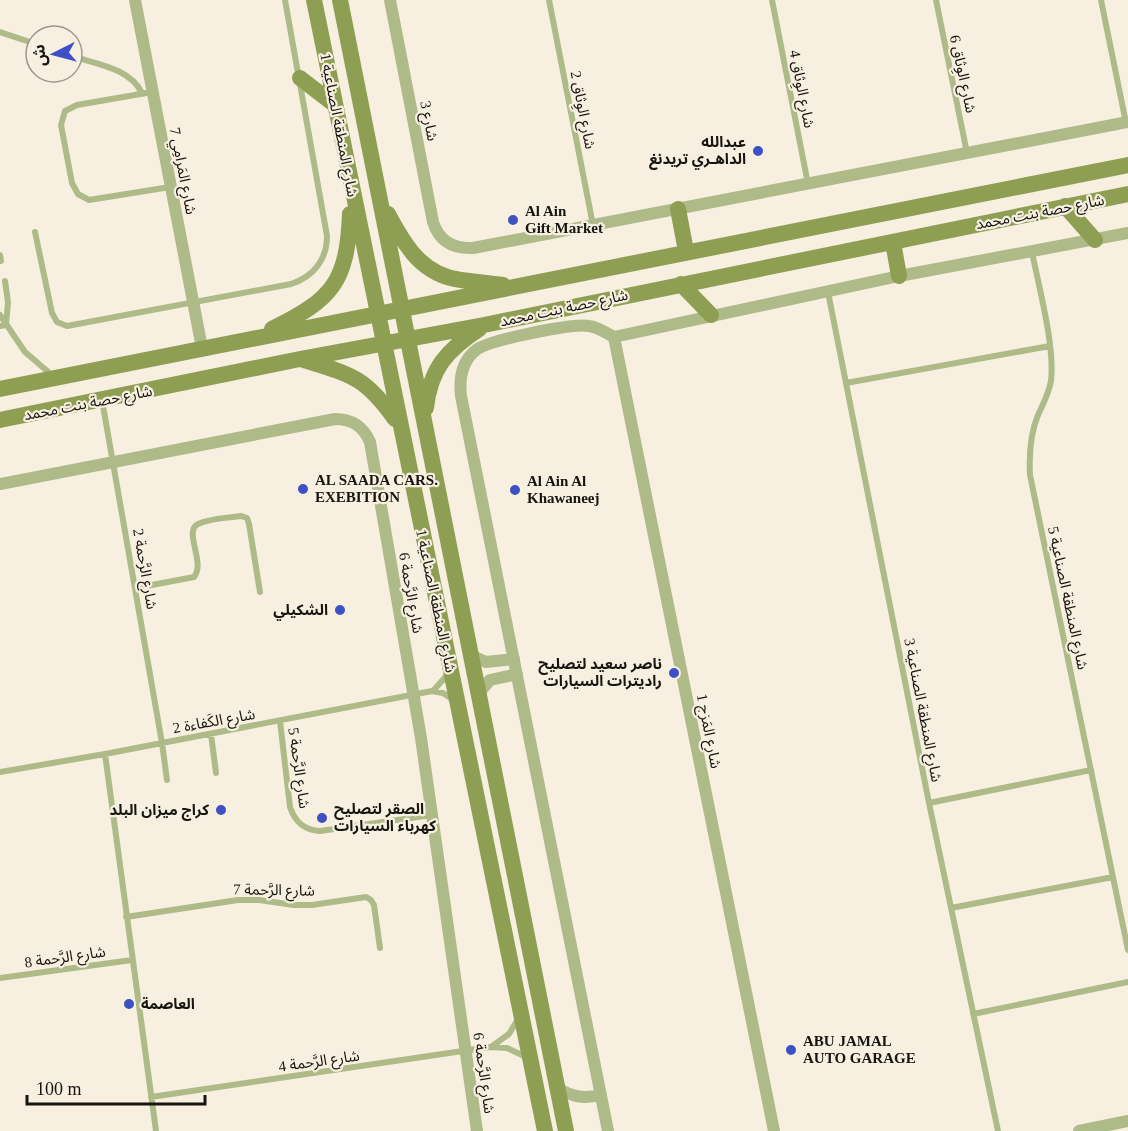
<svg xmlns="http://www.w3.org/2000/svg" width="1128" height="1131" viewBox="0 0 1128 1131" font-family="'Times New Roman','Noto Sans Arabic',serif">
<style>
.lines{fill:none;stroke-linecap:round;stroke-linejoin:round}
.lane{stroke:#aebb89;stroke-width:6}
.street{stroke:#aebb89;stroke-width:12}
.secondary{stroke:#8e9f53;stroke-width:16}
.poi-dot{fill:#3d51c4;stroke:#f7efe0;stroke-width:2}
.labels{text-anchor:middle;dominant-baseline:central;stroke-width:4.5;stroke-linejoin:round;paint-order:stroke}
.street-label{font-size:15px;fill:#171510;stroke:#f7efe0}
.poi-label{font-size:15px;font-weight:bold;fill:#171510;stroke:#f7efe0;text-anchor:start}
</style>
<rect width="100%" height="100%" fill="#f7efe0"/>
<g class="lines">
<path class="lane" d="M 549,0 L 593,225
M 772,0 L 808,184
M 936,0 L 967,153
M 1101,0 L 1126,123
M 0,32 L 36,44
M 72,56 C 96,64 130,68 142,93
M 152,92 L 77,105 L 65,111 L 61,125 L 72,183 L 78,194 L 89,200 L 170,187
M 35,232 L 52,313 L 57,322 L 67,326 L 291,284 C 313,277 327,260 327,236 L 285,0
M 1032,252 C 1039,288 1055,346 1051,381 C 1049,393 1043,404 1038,415 C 1030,434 1029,455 1030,475 L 1128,950
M 0,255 L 1,261
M 828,292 L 929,803 L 998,1131
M 0,315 L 25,352 L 53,376
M 0,326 L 6,325 L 8,302 L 5,281
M 846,383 L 1050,346
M 102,400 L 162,743 L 167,780
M 136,588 L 194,577 C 206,563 183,531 198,524 C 210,518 228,518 241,516 L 247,518 L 249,524 L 260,592
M 433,691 L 448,674
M 280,721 L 290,807 C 295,822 304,830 320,831 L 432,815
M 211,734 L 216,773
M 105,754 L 156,1131
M 0,772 L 105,754 L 432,691 L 443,693 L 452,699
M 929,803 L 1091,770
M 951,908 L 1113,877
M 126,917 L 238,900 L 259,900 L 294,905 L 312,905 L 366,897 L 371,900 L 374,905 L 380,948
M 0,978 L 132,960
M 973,1014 L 1128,982
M 491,1047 L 509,1034 L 518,1019
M 151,1097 L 490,1047 L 507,1048 L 526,1057"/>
<path class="street" d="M 135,0 L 202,348
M 390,0 L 433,222 C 439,241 453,249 473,248 L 1128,122
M 614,337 L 774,1131
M 0,484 L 335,419 C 352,419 363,426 370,442 L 421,738 L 477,1131
M 470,655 L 486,662 L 514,659
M 478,694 L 490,680 L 517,674
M 556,1087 C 572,1097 583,1099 601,1095
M 608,1131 L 461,396 C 459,378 462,361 476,350 C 489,340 573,323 589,326 C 598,327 606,333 614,337 L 899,276 L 1128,233
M 1079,1131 L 1128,1121"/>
<path class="secondary" d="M 314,0 L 545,1131
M 340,0 L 566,1131
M 300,78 L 335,105
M 1065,206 L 1095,240
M 678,209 L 686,251
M 388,214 C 405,246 422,275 461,280 C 475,282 489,283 503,285
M 893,242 L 899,276
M 681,284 L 711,315
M 272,329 C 333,299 347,282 350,214
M 304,360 C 352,375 365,377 395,419
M 0,389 C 376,313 752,239 1128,165
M 426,408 C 430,369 447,350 479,329
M 0,420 L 300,359 L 484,325 L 1128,194"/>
</g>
<g class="poi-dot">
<circle cx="758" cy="151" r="6"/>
<circle cx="513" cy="220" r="6"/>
<circle cx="303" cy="489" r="6"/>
<circle cx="515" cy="490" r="6"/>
<circle cx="340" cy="610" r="6"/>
<circle cx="674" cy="673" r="6"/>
<circle cx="221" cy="810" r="6"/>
<circle cx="322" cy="818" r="6"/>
<circle cx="129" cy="1004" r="6"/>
<circle cx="791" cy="1050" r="6"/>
</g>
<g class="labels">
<g class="street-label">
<text transform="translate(963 74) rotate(78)">شارع الوِثاق 6</text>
<text transform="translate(802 89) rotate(79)">شارع الوِثاق 4</text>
<text transform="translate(583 110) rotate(79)">شارع الوِثاق 2</text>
<text transform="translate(429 121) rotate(79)">شارع 3</text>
<text transform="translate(339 125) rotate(79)">شارع المنطقة الصناعية 1</text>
<text transform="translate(183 171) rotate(79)">شارع المَرامِي 7</text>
<text transform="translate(1040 212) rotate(-11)">شارع حصة بنت محمد</text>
<text transform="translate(564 308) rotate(-12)">شارع حصة بنت محمد</text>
<text transform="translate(88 403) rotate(-11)">شارع حصة بنت محمد</text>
<text transform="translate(145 569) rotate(80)">شارع الرَّحمة 2</text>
<text transform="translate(411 593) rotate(80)">شارع الرَّحمة 6</text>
<text transform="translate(1068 598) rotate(78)">شارع المنطقة الصناعية 5</text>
<text transform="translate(436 601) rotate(78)">شارع المنطقة الصناعية 1</text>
<text transform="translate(923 710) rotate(79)">شارع المنطقة الصناعية 3</text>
<text transform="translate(214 721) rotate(-10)">شارع الكَفاءة 2</text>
<text transform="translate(709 731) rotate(79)">شارع المَزج 1</text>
<text transform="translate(299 768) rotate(82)">شارع الرَّحمة 5</text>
<text transform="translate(274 890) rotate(1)">شارع الرَّحمة 7</text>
<text transform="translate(65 957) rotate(-8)">شارع الرَّحمة 8</text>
<text transform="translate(319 1061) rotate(-8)">شارع الرَّحمة 4</text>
<text transform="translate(484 1073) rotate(82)">شارع الرَّحمة 6</text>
</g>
<g class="poi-label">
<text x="746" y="142" text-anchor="end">عبدالله<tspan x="746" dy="17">الداهـري تريدنغ</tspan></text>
<text x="525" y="211">Al Ain<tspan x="525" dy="17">Gift Market</tspan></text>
<text x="315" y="480">AL SAADA CARS.<tspan x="315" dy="17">EXEBITION</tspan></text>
<text x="527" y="481">Al Ain Al<tspan x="527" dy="17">Khawaneej</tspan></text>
<text x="328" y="610" text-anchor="end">الشكيلي</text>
<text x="662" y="664" text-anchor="end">ناصر سعيد لتصليح<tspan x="662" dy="17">راديترات السيارات</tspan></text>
<text x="334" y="809">الصقر لتصليح<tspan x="334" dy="17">كهرباء السيارات</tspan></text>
<text x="209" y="810" text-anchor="end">كراج ميزان البلد</text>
<text x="141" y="1004">العاصمة</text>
<text x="803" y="1041">ABU JAMAL<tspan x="803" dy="17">AUTO GARAGE</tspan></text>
</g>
</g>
<g transform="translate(54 54) rotate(264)"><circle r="28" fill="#f7efe0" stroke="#9d988d" stroke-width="1.5"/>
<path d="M0-4.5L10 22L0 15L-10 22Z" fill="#3d51c4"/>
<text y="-9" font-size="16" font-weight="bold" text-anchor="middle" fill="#171510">ش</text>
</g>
<path d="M27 1095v9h178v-9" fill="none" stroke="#171510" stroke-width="3"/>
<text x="36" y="1095" font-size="18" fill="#171510" stroke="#f7efe0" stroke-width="4.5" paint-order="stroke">100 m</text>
</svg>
